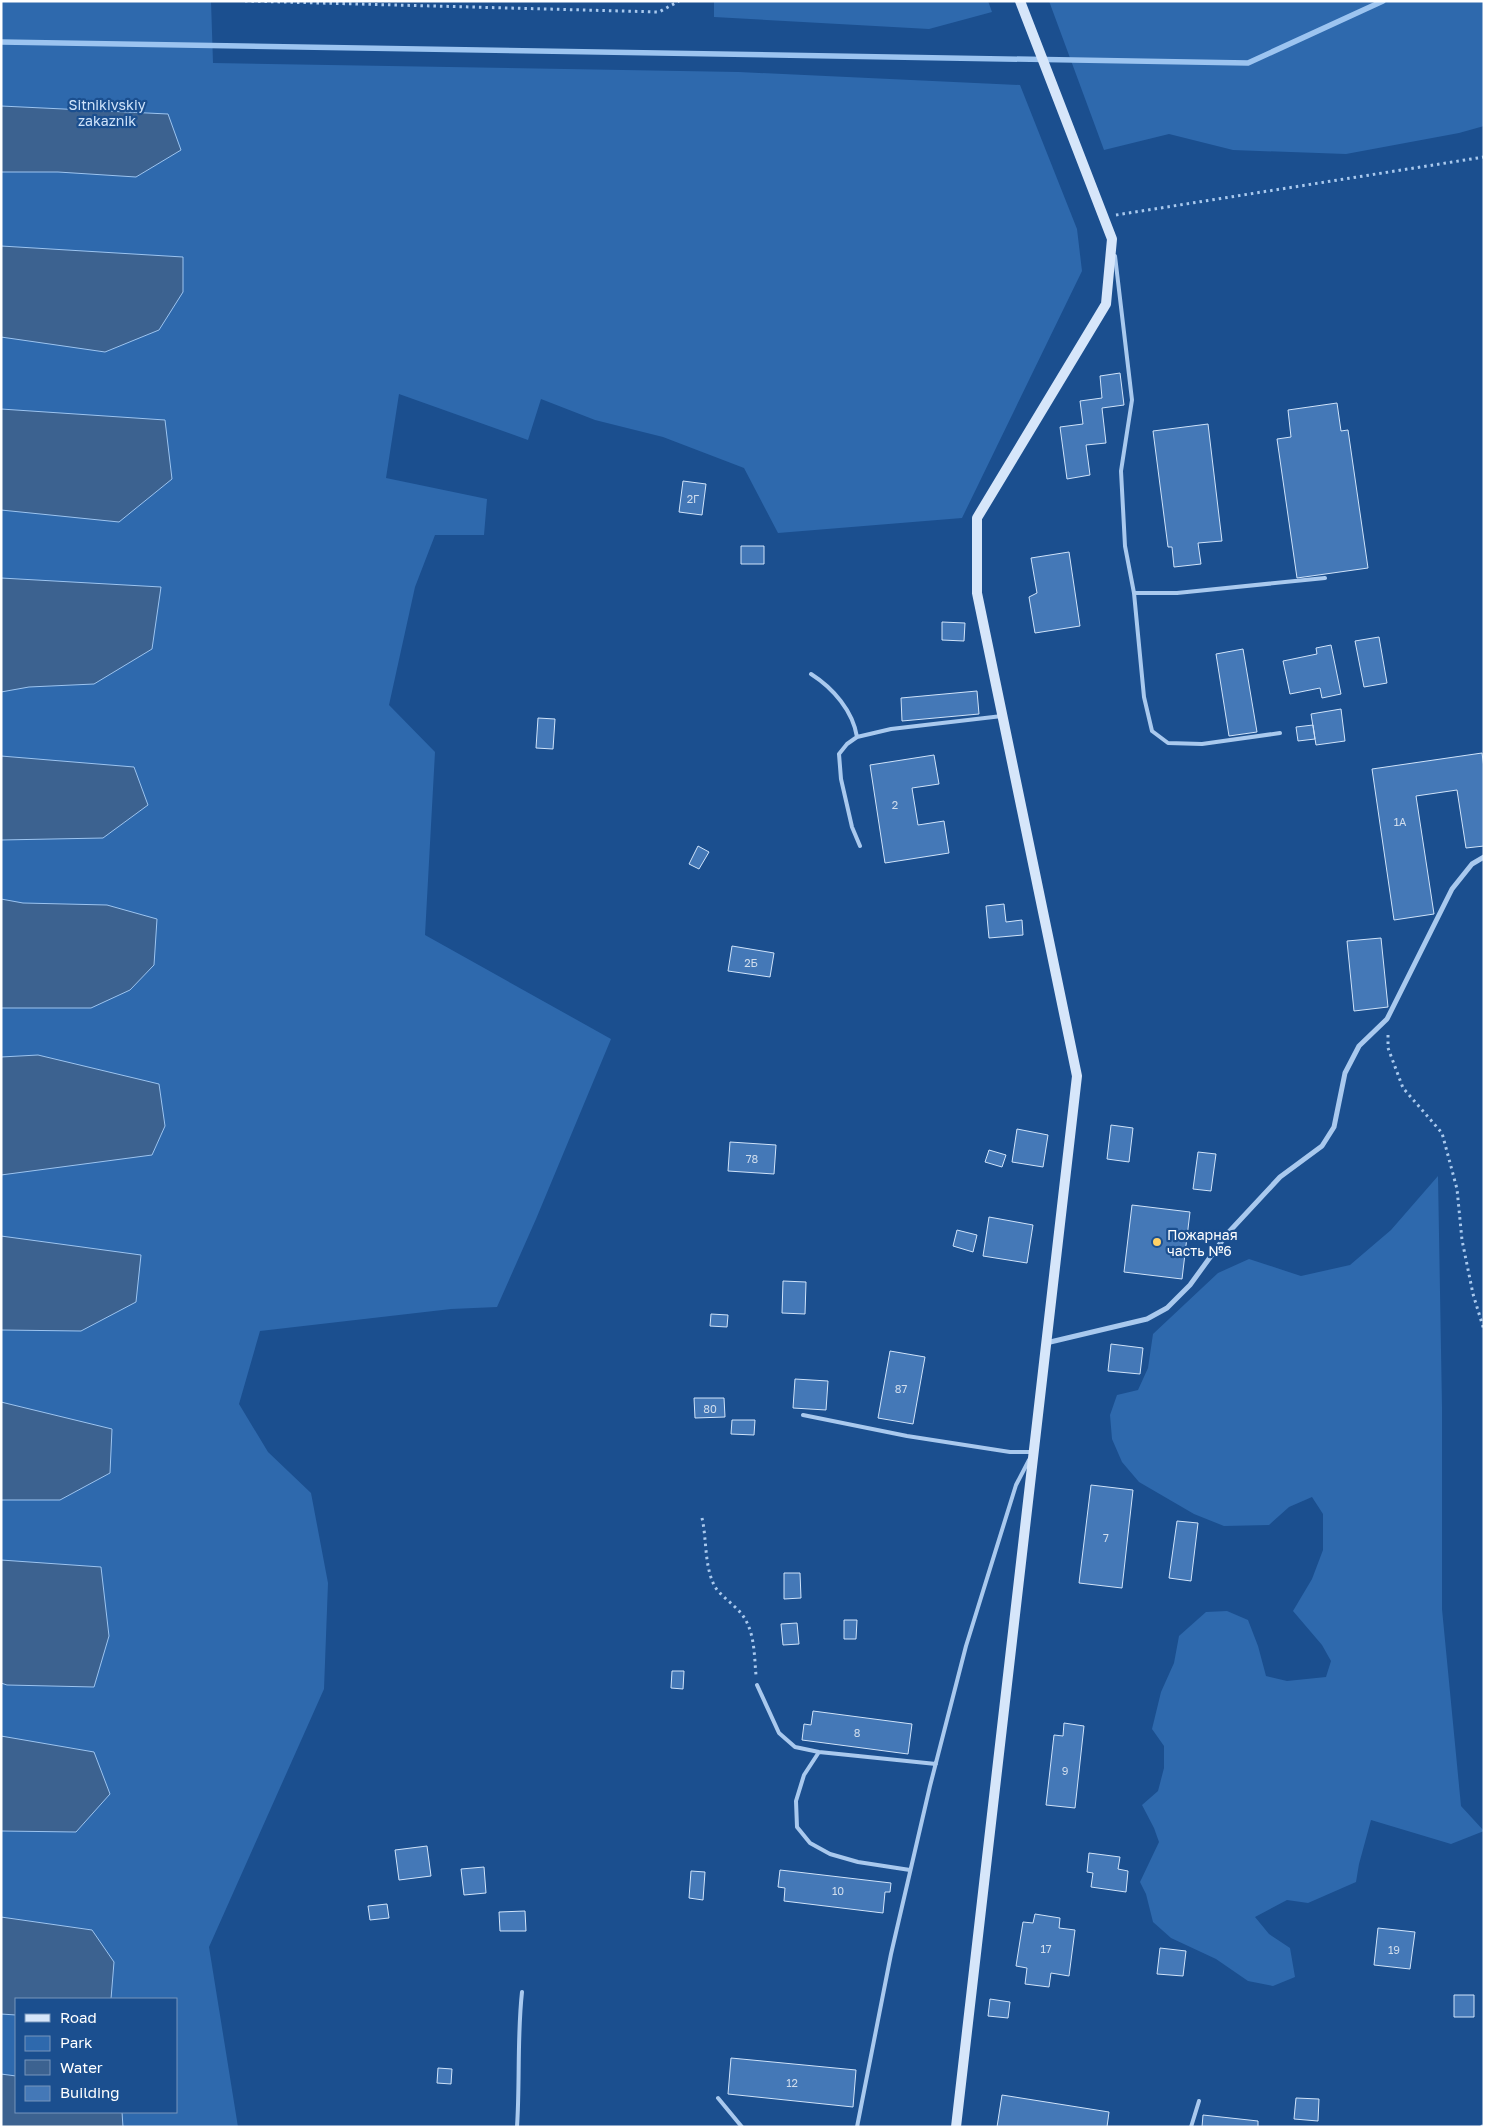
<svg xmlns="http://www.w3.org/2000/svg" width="1485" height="2128" viewBox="0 0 1485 2128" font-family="'Golos Text',sans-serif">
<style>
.green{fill:#2e69ad;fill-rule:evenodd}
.water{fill:#3c6290;stroke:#9cc4f0}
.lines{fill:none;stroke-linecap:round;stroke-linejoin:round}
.stream{stroke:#9cc4f0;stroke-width:5.5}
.building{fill:#4478b7;stroke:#cfe3fa}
.path{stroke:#a9c9ee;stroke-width:3;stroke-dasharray:2.5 4;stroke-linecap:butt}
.lane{stroke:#a9c9ee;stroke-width:4}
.street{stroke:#a9c9ee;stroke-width:5}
.secondary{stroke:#d6e6fa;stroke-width:10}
.poi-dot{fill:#ffd166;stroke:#1b4f8f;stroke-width:2}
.labels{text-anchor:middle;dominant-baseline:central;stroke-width:4.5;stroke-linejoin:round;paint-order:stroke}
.number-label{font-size:11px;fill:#d0dded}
.park-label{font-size:14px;fill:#cfe3fa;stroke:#1b4f8f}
.poi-label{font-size:14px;fill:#fff;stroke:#1b4f8f;text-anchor:start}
</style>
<rect width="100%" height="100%" fill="#1b4f8f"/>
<path class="green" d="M 1,1 L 211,1 L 213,63 L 739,72 L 1020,85 L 1077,229 L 1082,271 L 962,518 L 778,533 L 744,468 L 663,437 L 595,420 L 541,399 L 528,440 L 399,394 L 386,478 L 487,499 L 484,535 L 435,535 L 415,587 L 389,705 L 435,752 L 425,935 L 611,1039 L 536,1219 L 497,1307 L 451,1309 L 260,1331 L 239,1404 L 268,1452 L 311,1493 L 328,1583 L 324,1689 L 209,1947 L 238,2127 L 1,2127 ZM 16,1999 L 176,1999 L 176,2112 L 16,2112 Z
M 714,1 L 988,1 L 992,12 L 929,29 L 714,17 Z
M 1049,1 L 1484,1 L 1484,126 L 1459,133 L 1346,154 L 1233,150 L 1169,134 L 1104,150 Z
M 1438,1176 L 1442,1407 L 1442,1609 L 1461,1806 L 1484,1831 L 1451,1844 L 1371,1820 L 1359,1864 L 1356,1882 L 1308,1903 L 1287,1900 L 1255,1917 L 1269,1934 L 1290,1948 L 1295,1977 L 1273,1986 L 1248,1981 L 1216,1959 L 1171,1938 L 1153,1922 L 1146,1894 L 1140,1882 L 1159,1842 L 1154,1828 L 1142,1805 L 1158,1791 L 1164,1768 L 1164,1746 L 1152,1729 L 1161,1692 L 1174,1663 L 1179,1636 L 1206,1612 L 1227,1611 L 1248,1620 L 1258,1646 L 1266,1676 L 1287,1681 L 1326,1677 L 1331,1661 L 1322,1645 L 1293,1611 L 1312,1579 L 1323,1550 L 1323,1514 L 1312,1497 L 1289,1507 L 1269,1525 L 1224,1526 L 1194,1514 L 1139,1482 L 1122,1462 L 1112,1439 L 1110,1415 L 1117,1395 L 1138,1390 L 1148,1368 L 1153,1334 L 1218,1273 L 1249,1259 L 1301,1276 L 1350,1265 L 1391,1230 Z"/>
<path class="water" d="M 1,106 L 168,114 L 181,150 L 136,177 L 58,172 L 1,172 Z
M 1,246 L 183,257 L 183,292 L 159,330 L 105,352 L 1,337 Z
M 1,409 L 165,420 L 172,479 L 119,522 L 1,510 Z
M 1,578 L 161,587 L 152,649 L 94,684 L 29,687 L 1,692 Z
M 1,756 L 134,767 L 148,805 L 103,838 L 1,840 Z
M 1,899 L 23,903 L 107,905 L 157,919 L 154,965 L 130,990 L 91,1008 L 1,1008 Z
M 38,1055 L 159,1084 L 165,1126 L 152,1155 L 1,1175 L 1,1057 Z
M 1,1236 L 141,1255 L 136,1302 L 81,1331 L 1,1330 Z
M 1,1402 L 112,1429 L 110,1473 L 60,1500 L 1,1500 Z
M 1,1560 L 101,1567 L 109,1636 L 94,1687 L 7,1685 L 1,1683 Z
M 1,1736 L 94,1752 L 110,1794 L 76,1832 L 1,1831 Z
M 1,1917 L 92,1930 L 114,1962 L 111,1999 L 16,1999 L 16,2015 L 1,2014 Z
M 1,2074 L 16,2076 L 16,2112 L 122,2112 L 123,2127 L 1,2127 Z"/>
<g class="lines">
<path class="stream" d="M 1,42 L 1248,63 L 1383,1"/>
</g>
<path class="building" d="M 1120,373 L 1124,405 L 1102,408 L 1106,443 L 1086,445 L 1090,475 L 1067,479 L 1060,427 L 1083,424 L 1080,401 L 1102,398 L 1100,376 Z
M 1337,403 L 1341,431 L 1348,430 L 1368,568 L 1297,578 L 1277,439 L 1291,437 L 1288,410 Z
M 1208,424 L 1222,541 L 1198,543 L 1201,564 L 1174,567 L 1172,547 L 1168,547 L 1153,431 Z
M 683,481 L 706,484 L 702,515 L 679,512 Z
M 741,546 L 764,546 L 764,564 L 741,564 Z
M 1069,552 L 1080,626 L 1035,633 L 1029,597 L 1037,593 L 1031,558 Z
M 942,622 L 965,623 L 964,641 L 942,640 Z
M 1379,637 L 1387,683 L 1364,687 L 1355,641 Z
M 1331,645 L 1341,694 L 1322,698 L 1320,688 L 1290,694 L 1283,661 L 1317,654 L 1316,648 Z
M 1243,649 L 1257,732 L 1229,736 L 1216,654 Z
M 977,691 L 979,714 L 902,721 L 901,698 Z
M 1341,709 L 1345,741 L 1316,745 L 1311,714 Z
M 538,718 L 555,719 L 553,749 L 536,748 Z
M 1313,725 L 1315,739 L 1298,741 L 1296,727 Z
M 1482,753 L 1484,768 L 1484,846 L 1466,848 L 1457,790 L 1416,796 L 1434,914 L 1394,920 L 1372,769 Z
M 934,755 L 939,784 L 912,788 L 918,825 L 944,821 L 949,853 L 885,863 L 870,765 Z
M 698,846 L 709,852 L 699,869 L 689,864 Z
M 1004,904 L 1006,922 L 1022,920 L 1023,935 L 989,938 L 986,906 Z
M 1381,938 L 1388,1007 L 1354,1011 L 1347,941 Z
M 732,946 L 774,953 L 770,977 L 728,971 Z
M 1111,1125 L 1133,1128 L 1129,1162 L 1107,1159 Z
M 1017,1129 L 1048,1135 L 1043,1167 L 1012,1162 Z
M 730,1142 L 776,1145 L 774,1174 L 728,1171 Z
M 989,1150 L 1006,1155 L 1002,1167 L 985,1162 Z
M 1198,1152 L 1216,1154 L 1211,1191 L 1193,1189 Z
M 1132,1205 L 1190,1212 L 1182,1279 L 1124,1272 Z
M 989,1217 L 1033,1225 L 1027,1263 L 983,1256 Z
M 957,1230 L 977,1235 L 973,1252 L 953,1246 Z
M 783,1281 L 806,1282 L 805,1314 L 782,1313 Z
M 711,1314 L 728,1315 L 727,1327 L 710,1326 Z
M 1111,1344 L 1143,1348 L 1140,1374 L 1108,1371 Z
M 890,1351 L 925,1357 L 913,1424 L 878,1418 Z
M 795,1379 L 828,1381 L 826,1410 L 793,1408 Z
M 694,1398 L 724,1398 L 725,1417 L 695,1418 Z
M 732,1420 L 755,1420 L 754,1435 L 731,1434 Z
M 1091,1485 L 1133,1490 L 1122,1588 L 1079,1583 Z
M 1177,1521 L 1198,1523 L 1191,1581 L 1169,1578 Z
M 784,1573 L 800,1573 L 801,1598 L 784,1599 Z
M 844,1620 L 857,1620 L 856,1639 L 844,1639 Z
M 797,1623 L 799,1644 L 783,1645 L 781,1624 Z
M 672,1671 L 684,1671 L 683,1689 L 671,1688 Z
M 813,1711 L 912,1724 L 908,1754 L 802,1740 L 804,1724 L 811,1725 Z
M 1064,1723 L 1084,1726 L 1075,1808 L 1046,1805 L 1054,1735 L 1063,1736 Z
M 427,1846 L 431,1876 L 399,1880 L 395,1850 Z
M 1089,1853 L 1120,1857 L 1118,1869 L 1128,1871 L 1126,1892 L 1091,1887 L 1093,1873 L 1087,1872 Z
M 484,1867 L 486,1893 L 464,1895 L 461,1869 Z
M 780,1870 L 891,1883 L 890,1892 L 885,1892 L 883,1913 L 784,1901 L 785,1888 L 778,1887 Z
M 691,1871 L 705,1872 L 703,1900 L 689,1898 Z
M 387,1904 L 389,1918 L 370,1920 L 368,1906 Z
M 525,1911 L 526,1931 L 500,1931 L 499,1912 Z
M 1035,1914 L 1060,1918 L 1059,1928 L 1075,1930 L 1069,1976 L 1051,1973 L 1049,1987 L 1025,1984 L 1027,1968 L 1016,1966 L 1023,1922 L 1033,1923 Z
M 1378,1928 L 1415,1932 L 1410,1969 L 1374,1965 Z
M 1160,1948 L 1186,1951 L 1183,1976 L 1157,1974 Z
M 1454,1995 L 1474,1995 L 1474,2017 L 1454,2017 Z
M 990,1999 L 1010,2002 L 1008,2018 L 988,2016 Z
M 731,2058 L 856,2070 L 853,2107 L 728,2094 Z
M 438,2068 L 452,2069 L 451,2084 L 437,2083 Z
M 1002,2095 L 1109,2112 L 1107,2127 L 997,2127 Z
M 1296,2098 L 1319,2099 L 1318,2121 L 1294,2119 Z
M 1203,2115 L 1258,2121 L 1258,2127 L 1202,2127 Z"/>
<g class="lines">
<path class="path" d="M 245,1 L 659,12 L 679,1
M 1116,215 L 1484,157
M 1388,1035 L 1388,1048 L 1403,1088 L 1442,1133 L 1457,1189 L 1462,1240 L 1473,1294 L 1484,1330
M 702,1518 C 707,1540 704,1566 715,1587 C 721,1596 733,1604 740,1612 C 755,1629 754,1654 756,1675
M 1481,2127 L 1484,2125"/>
<path class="lane" d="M 1115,256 L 1132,400 L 1121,471 L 1125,546 L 1134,593 L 1177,593 L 1325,578
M 1134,593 L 1144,697 L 1152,731 L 1168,743 L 1202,744 L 1280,733
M 811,674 C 833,688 853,711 857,737
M 860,846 L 852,827 L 841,779 L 839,754 L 847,744 L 857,737 L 891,729 L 1002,716
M 803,1415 L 907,1436 L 1010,1452 L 1033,1452
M 757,1685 L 779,1733 L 795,1747 L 819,1752 L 936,1764
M 819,1752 L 804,1775 L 796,1801 L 797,1827 L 810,1843 L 830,1854 L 858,1862 L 910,1870
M 718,2098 L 742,2127
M 517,2127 C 520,2082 517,2037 522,1992
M 857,2127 L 891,1954 L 930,1786 L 966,1646 L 1016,1485 L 1029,1460
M 1191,2127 L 1199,2101"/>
<path class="street" d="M 1046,1343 L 1147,1319 L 1167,1308 L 1190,1285 L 1227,1234 L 1280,1177 L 1322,1146 L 1334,1127 L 1345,1073 L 1359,1046 L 1387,1019 L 1452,889 L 1472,864 L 1484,857"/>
<path class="secondary" d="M 956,2127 L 1077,1076 L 977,593 L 977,518 L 1106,304 L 1112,239 L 1020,1"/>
</g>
<circle class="poi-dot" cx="1157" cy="1242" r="5"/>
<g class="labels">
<g class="number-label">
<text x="693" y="498">2Г</text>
<text x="895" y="804">2</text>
<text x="1400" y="821">1А</text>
<text x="751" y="962">2Б</text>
<text x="752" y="1158">78</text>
<text x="901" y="1388">87</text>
<text x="710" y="1408">80</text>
<text x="1106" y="1537">7</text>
<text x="857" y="1732">8</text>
<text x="1065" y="1770">9</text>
<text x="838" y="1890">10</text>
<text x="1046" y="1948">17</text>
<text x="1394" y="1949">19</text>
<text x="792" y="2082">12</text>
</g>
<g class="park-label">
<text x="107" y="104">Sitnikivskiy<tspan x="107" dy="16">zakaznik</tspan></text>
</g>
<g class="poi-label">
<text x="1167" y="1234">Пожарная<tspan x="1167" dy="16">часть №6</tspan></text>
</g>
</g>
<rect width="1485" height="2128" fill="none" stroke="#ffffff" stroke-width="5"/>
<rect x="15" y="1998" width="162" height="115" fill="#1b4f8f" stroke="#7695bc"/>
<rect x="25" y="2014" width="25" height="8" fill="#d6e6fa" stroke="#7695bc"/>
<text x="60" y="2023" font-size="15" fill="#ffffff">Road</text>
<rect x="25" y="2036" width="25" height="15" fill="#2e69ad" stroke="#7695bc"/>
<text x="60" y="2048" font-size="15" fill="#ffffff">Park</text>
<rect x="25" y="2060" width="25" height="15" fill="#3c6290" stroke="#7695bc"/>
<text x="60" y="2073" font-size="15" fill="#ffffff">Water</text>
<rect x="25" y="2086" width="25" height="15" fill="#4478b7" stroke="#7695bc"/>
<text x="60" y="2098" font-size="15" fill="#ffffff">Building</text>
</svg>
